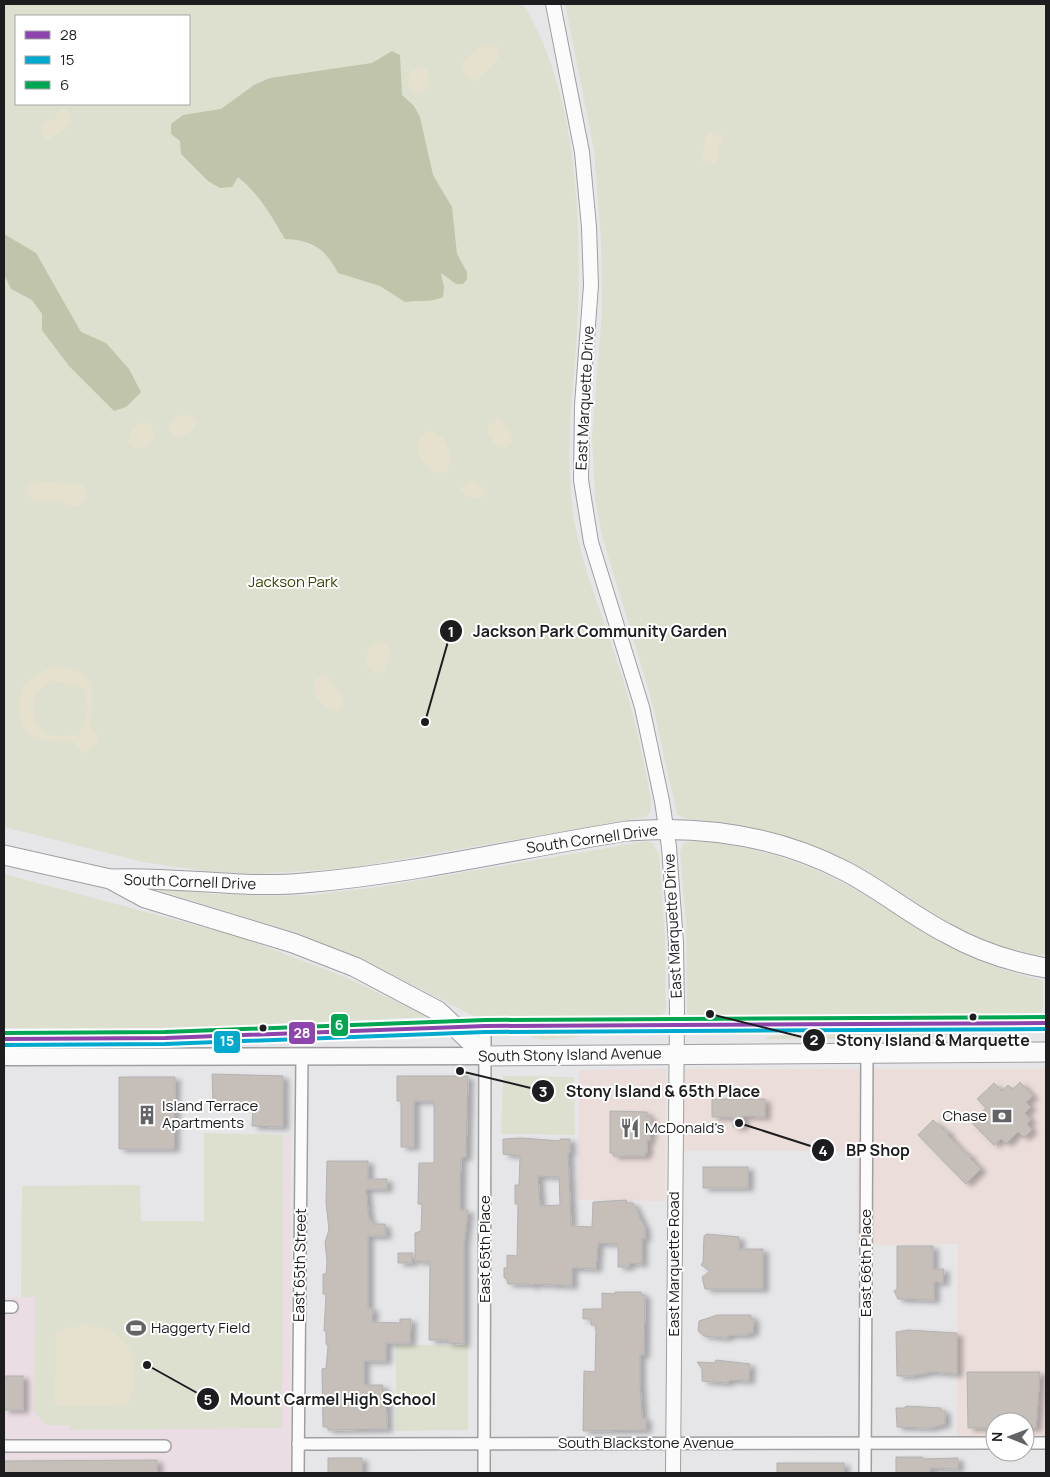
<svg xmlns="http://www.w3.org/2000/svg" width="1050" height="1477" viewBox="0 0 1050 1477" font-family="Manrope,sans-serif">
<defs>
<filter id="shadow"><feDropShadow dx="5.5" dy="3" stdDeviation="2.5" flood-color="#0004"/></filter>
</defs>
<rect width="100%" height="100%" fill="#e6e6e9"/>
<g fill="#ebddda">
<path d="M666,1069L665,1201L578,1200L579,1070Z"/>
<path d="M683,1069H1046V1439H1025V1422H995V1438H957L958,1244L857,1246V1151H684Z"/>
</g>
<path fill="#eadde3" d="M204,1133L291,1135L290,1473H4V1297H21L22,1186L140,1185L141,1221H204Z"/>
<g fill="#dde0cf" fill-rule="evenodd">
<path d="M4,4H523C581,97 583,241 576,348C572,400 566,452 572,504C578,558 600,607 616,658C632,705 643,753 651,801L650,812L646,817L350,868L257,874L205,871L143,862L4,827ZM16,16H189V104H16Z"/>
<path d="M565,4H1046V953C1029,961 994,944 978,937C938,920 904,893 867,871C810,838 748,825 683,818L677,814L651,698L602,536L595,499L592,436L602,312L601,242L594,150Z"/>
<path d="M648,841L653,844L659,854L665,938L666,1010L660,1018L479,1019L401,979L317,942L243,916L147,887L148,885L212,894L268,896L312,895L378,887Z"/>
<path d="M689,841C746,843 802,860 851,887C887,907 919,932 955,950C982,964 1011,972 1041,980L1043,981V1008L1040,1014L690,1018L687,1013L686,923L680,852L683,844Z"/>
<path d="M4,874L240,937L345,977L429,1017L73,1033L62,1028H4Z"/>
<path d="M969,1030V1033L915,1039H766V1037L815,1031Z"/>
<path d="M607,1032V1034L544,1040L519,1034Z"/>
<path d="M503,1076L574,1077L575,1135L501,1134Z"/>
<path d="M204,1133L283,1135L282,1428L70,1430L69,1425H46L34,1411L35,1297H21L22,1186L140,1185L141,1221H204Z"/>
<path d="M396,1345H468V1430L396,1431Z"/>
</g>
<g fill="#bfc4ab">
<path d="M392,51L400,55L402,95L414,106L420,117L433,175L452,207L457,254L467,272V279L463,284H456L441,273L444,287L443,297C430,303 419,300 405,302L380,286L338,273C326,249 312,240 285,239C271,215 259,194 238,177L232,187L220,188L208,181L181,154L180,141L171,134V124L183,115L221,109L254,85L270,78L372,63Z"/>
<path d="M4,234L36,253L81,332L106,343L129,369L141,392L126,407L114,411L69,366L42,330V314L32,300L11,289L4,274Z"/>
</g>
<g fill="#e6e1ce" fill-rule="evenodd">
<path d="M490,44L499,48L498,59L476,81L466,77L461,69C465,56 477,46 490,44Z"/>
<path d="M423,67L428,71V85L422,93L414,94C405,84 406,68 423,67Z"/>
<path d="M61,109H66C75,120 70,126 60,132C54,135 53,140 46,139L41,133L44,122L53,120Z"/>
<path d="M712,132L722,136L723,141L718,147L719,159C715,165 708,165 702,160C701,154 705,144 706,136Z"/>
<path d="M186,414L195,419C198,431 184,437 173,437C163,424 173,417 186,414Z"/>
<path d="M498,419C506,423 513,435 512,444L506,448L496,446L488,434L489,422Z"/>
<path d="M142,422H147L152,427L153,439L145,447L133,448L128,443C129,434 134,426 142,422Z"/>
<path d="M426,431C445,431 449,448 451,464L446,472C428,476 418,458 417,442Z"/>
<path d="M32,481L84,485C89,494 84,508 72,506C66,506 62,502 57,501C44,500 32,505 26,490L27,485Z"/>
<path d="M475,481L485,489L481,499L468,497L459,491L468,482Z"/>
<path d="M381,642L388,644L390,652L384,671L376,674L367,666V656L370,646Z"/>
<path d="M54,666L78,670L92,683L91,726L100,740L85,754L81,749H78L74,741C61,740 37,743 28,733C22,728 20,718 20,711C17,684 31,675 54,666ZM59,682L84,689C90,705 89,722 77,735C67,736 54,738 45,732C30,723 29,692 47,684C50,683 56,683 59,682Z"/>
<path d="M323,675C330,677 345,698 344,705C344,708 341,710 339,711H331L316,697L315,680Z"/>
<path d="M82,1324C132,1328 144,1362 128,1405L58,1406L55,1403L56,1332Z"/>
</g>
<g fill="#c5beb9" stroke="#b3b2b3" fill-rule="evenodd" filter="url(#shadow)">
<path d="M212,1074L283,1076V1127L252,1126L253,1105H227V1102L213,1101Z"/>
<path d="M397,1076H468L466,1157L461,1158L460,1190V1210H468L464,1245V1344L447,1343L448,1340H429L430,1262L415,1261V1233L421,1231L422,1204H418L419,1163H434V1101H414V1147H401V1101H397Z"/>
<path d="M119,1077H175L174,1149H119Z"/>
<path d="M1020,1082L1033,1096L1026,1102L1031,1107L1025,1113L1031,1120L1027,1124L1032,1130L1024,1138L1018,1132L1006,1144L1001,1139L994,1145L971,1122L986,1108L977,1099L994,1083L1002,1091L1008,1085L1013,1089Z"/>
<path d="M712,1099H765V1117L743,1116V1127H733V1117H712Z"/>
<path d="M610,1111L647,1112V1117H651L650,1140H647V1153H645V1156H613V1153H610Z"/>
<path d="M933,1120L944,1130L948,1131V1135L966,1154H970V1158L981,1169L966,1184L918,1135Z"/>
<path d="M522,1138L560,1141V1139H570V1153H568L571,1226L592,1227L593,1202L626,1200L627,1203H633L645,1228V1239L642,1238V1264L629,1263V1267H618V1244L598,1243L596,1269L572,1268V1286L535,1284L532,1287L529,1284H508L506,1278H504V1268H507V1255L517,1256L518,1204H515V1185H519L520,1156L503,1154V1139ZM538,1176L559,1177L560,1205L540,1206Z"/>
<path d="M327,1161H368V1179H387V1189H366L369,1220L373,1221V1224H385L386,1236H368V1308H373L372,1322L400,1323V1319H411L410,1343H386V1361H364V1385H383L382,1391H386L387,1429L328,1430V1427H323L322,1369L326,1368L328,1346L326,1344V1331H324L326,1294H323V1274H326L327,1261L325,1242L329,1230L326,1202Z"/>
<rect x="703" y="1167" width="45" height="21"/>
<path d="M707,1234L739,1237V1249H763V1289H705L702,1277L710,1271L701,1265L703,1262L704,1236Z"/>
<path d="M897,1246H933V1269H944L943,1283L934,1282V1300L898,1299L894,1291L897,1289Z"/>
<path d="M398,1253H413L412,1263H398Z"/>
<path d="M615,1292H641V1295H645L644,1355H640V1383L642,1418H646V1430L583,1431L584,1371L595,1372L596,1331L595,1325H591V1319H583V1309H602V1293L615,1294Z"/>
<path d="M717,1315H751V1319H754L753,1333H748V1335H731L726,1338L704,1336L698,1331L699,1321Z"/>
<path d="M908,1330L957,1333V1374L931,1372L912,1376H897L896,1332Z"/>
<path d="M716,1360L750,1364L749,1381L731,1380L727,1383L702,1381V1369L697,1362L714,1363Z"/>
<path d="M967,1372H1040L1036,1428H1025V1422H995V1428H968Z"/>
<rect x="4" y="1376" width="19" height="34"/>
<path d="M906,1406L941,1408V1411H945V1424L930,1428L897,1427L896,1408H904Z"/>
<path d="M896,1457H922L923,1459L958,1458V1469L930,1468V1473H896Z"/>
<rect x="328" y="1458" width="34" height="15"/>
<path d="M157,1460V1473H4V1461Z"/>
<rect x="777" y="1463" width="67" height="10"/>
</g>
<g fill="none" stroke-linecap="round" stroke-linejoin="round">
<defs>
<g id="minor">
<path d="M4,1307H12"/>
<path d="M1025,1443H1046"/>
<path d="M298,1444L995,1443"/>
<path d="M4,1446H165"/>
<path d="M298,1473L302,1056"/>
<path d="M484,1473L485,1026"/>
<path d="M865,1473L867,1052"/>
</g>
<path id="tertiary" d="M553,4L582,152L589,227L591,285L582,405L581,480L591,542L642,707L662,801L669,847L676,943L677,1010L673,1473"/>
<g id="secondary">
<path d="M4,1039L165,1038L485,1026L1046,1023"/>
<path d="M4,1057L486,1056"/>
</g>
<g id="trunk">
<path d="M4,855L110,879L145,898L293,943L355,967L438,1011L486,1056L1046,1052"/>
<path d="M111,879C175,876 240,889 304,883C413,874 520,848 627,831C702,825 777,836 845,871C880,889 911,915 946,933C976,950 1012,962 1046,968"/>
</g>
</defs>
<use href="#minor" stroke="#9f9fa2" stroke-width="14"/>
<use href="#tertiary" stroke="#9f9fa2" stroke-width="16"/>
<use href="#secondary" stroke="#9f9fa2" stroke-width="19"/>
<use href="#trunk" stroke="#9f9fa2" stroke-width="21"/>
<use href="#minor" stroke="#fbfbfc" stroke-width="11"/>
<use href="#tertiary" stroke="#fbfbfc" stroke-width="14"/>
<use href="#secondary" stroke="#fbfbfc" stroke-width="16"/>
<use href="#trunk" stroke="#fbfbfc" stroke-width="19"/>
<defs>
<path id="bus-1" d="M4,1039L165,1038L485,1026L1046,1023"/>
<path id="bus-2" d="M4,1045L165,1044L485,1032L1046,1029"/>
<path id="bus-3" d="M4,1033L165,1032L485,1020L1046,1017"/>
</defs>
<use href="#bus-1" stroke="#fff" stroke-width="8"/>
<use href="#bus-2" stroke="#fff" stroke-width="8"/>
<use href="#bus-3" stroke="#fff" stroke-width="8"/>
<use href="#bus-1" stroke="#8e44ad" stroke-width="4"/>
<use href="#bus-2" stroke="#00a9ce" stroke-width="4"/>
<use href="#bus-3" stroke="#00a651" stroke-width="4"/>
</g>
<defs>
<symbol id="building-bare" viewBox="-9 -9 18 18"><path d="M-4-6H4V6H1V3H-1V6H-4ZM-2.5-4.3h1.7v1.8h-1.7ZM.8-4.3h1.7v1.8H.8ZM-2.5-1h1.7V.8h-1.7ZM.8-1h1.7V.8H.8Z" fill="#636366" stroke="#fff" stroke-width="2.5" paint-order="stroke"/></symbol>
<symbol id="bank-bare" viewBox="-9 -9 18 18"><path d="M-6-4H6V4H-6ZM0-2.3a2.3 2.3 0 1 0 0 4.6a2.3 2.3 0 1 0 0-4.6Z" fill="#636366" stroke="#fff" stroke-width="2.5" paint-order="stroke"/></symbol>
<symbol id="restaurant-bare" viewBox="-9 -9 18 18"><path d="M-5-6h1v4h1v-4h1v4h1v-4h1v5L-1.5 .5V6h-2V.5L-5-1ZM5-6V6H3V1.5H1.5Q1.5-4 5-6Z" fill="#636366" stroke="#fff" stroke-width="2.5" paint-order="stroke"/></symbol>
<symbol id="stadium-bare" viewBox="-9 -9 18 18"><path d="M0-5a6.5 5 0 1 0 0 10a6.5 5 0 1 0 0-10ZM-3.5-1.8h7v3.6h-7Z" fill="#636366" stroke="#fff" stroke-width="2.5" paint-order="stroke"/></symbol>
</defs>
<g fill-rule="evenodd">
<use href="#building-bare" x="133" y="1101" width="28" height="28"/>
<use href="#bank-bare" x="988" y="1102" width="28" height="28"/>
<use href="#restaurant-bare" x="616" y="1114" width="28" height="28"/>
<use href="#stadium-bare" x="122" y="1314" width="28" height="28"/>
</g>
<g fill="#1d1d1f" stroke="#fff" stroke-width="2">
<circle cx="973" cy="1017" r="4.5"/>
<circle cx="263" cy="1028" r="4.5"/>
</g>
<g text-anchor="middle" stroke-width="4" stroke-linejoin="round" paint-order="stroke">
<g font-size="15" fill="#1d1d1f" stroke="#fff">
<text transform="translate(585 398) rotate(-87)" y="5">East Marquette Drive</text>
<text transform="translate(592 839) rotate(-8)" y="5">South Cornell Drive</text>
<text transform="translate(190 882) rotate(2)" y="5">South Cornell Drive</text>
<text transform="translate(673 926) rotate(-93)" y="5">East Marquette Drive</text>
<text transform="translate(570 1055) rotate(-1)" y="5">South Stony Island Avenue</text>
<text transform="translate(485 1249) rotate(-90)" y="5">East 65th Place</text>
<text transform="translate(866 1263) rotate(-90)" y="5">East 66th Place</text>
<text transform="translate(674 1264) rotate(-90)" y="5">East Marquette Road</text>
<text transform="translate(300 1265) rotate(-89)" y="5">East 65th Street</text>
<text x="646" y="1448">South Blackstone Avenue</text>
</g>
<g font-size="15" fill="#3a4106" stroke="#fff">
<text x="293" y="587">Jackson Park</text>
</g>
<g font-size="15" fill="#1d1d1f" stroke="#fff" text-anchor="start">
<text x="162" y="1111">Island Terrace<tspan x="162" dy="17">Apartments</tspan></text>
<text x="987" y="1121" text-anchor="end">Chase</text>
<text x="645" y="1133">McDonald's</text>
<text x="151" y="1333">Haggerty Field</text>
</g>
</g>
<path fill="none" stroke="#1d1d1f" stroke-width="2" d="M425 722L451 631M710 1014L814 1040M460 1071L543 1091M739 1123L823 1150M147 1365L208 1399"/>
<g fill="#1d1d1f" stroke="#fff" stroke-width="2">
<circle cx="425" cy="722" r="5"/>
<circle cx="710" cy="1014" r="5"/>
<circle cx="460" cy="1071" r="5"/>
<circle cx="739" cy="1123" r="5"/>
<circle cx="147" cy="1365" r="5"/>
<circle cx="451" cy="631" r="12"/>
<circle cx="814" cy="1040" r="12"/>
<circle cx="543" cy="1091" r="12"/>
<circle cx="823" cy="1150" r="12"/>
<circle cx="208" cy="1399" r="12"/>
</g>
<g font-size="15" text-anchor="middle" font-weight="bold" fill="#fff">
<text x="451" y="637">1</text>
<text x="814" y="1045">2</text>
<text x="543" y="1097">3</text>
<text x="823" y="1156">4</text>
<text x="208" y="1405">5</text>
</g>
<g font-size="16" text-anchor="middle" font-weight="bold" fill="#1d1d1f" stroke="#fff" stroke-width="4" stroke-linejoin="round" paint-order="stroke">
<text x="600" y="637">Jackson Park Community Garden</text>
<text x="933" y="1046">Stony Island &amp; Marquette</text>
<text x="663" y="1097">Stony Island &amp; 65th Place</text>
<text x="878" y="1156">BP Shop</text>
<text x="333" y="1405">Mount Carmel High School</text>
</g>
<g stroke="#fff" stroke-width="2">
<rect x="330" y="1013" width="19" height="24" rx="5" fill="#00a651"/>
<rect x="288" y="1021" width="28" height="24" rx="5" fill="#8e44ad"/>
<rect x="213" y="1030" width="28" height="24" rx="5" fill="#00a9ce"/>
</g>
<g font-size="14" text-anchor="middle" font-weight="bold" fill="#fff">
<text x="339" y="1030">6</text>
<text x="302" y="1038">28</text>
<text x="227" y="1046">15</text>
</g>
<rect width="1050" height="1477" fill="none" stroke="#1d1d1f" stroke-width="10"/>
<rect x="15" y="15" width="175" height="90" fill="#ffffff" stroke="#a5a5a5"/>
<rect x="25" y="31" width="25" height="8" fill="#8e44ad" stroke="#a5a5a5"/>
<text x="60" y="40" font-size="15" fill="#1d1d1f">28</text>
<rect x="25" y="56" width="25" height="8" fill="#00a9ce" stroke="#a5a5a5"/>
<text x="60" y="65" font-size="15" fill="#1d1d1f">15</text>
<rect x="25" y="81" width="25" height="8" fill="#00a651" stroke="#a5a5a5"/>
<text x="60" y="90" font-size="15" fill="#1d1d1f">6</text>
<g transform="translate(1010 1437) rotate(271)"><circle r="24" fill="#ffffff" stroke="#a5a5a5"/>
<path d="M0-4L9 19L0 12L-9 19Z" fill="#636366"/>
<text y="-8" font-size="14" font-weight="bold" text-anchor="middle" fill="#1d1d1f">N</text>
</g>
</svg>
